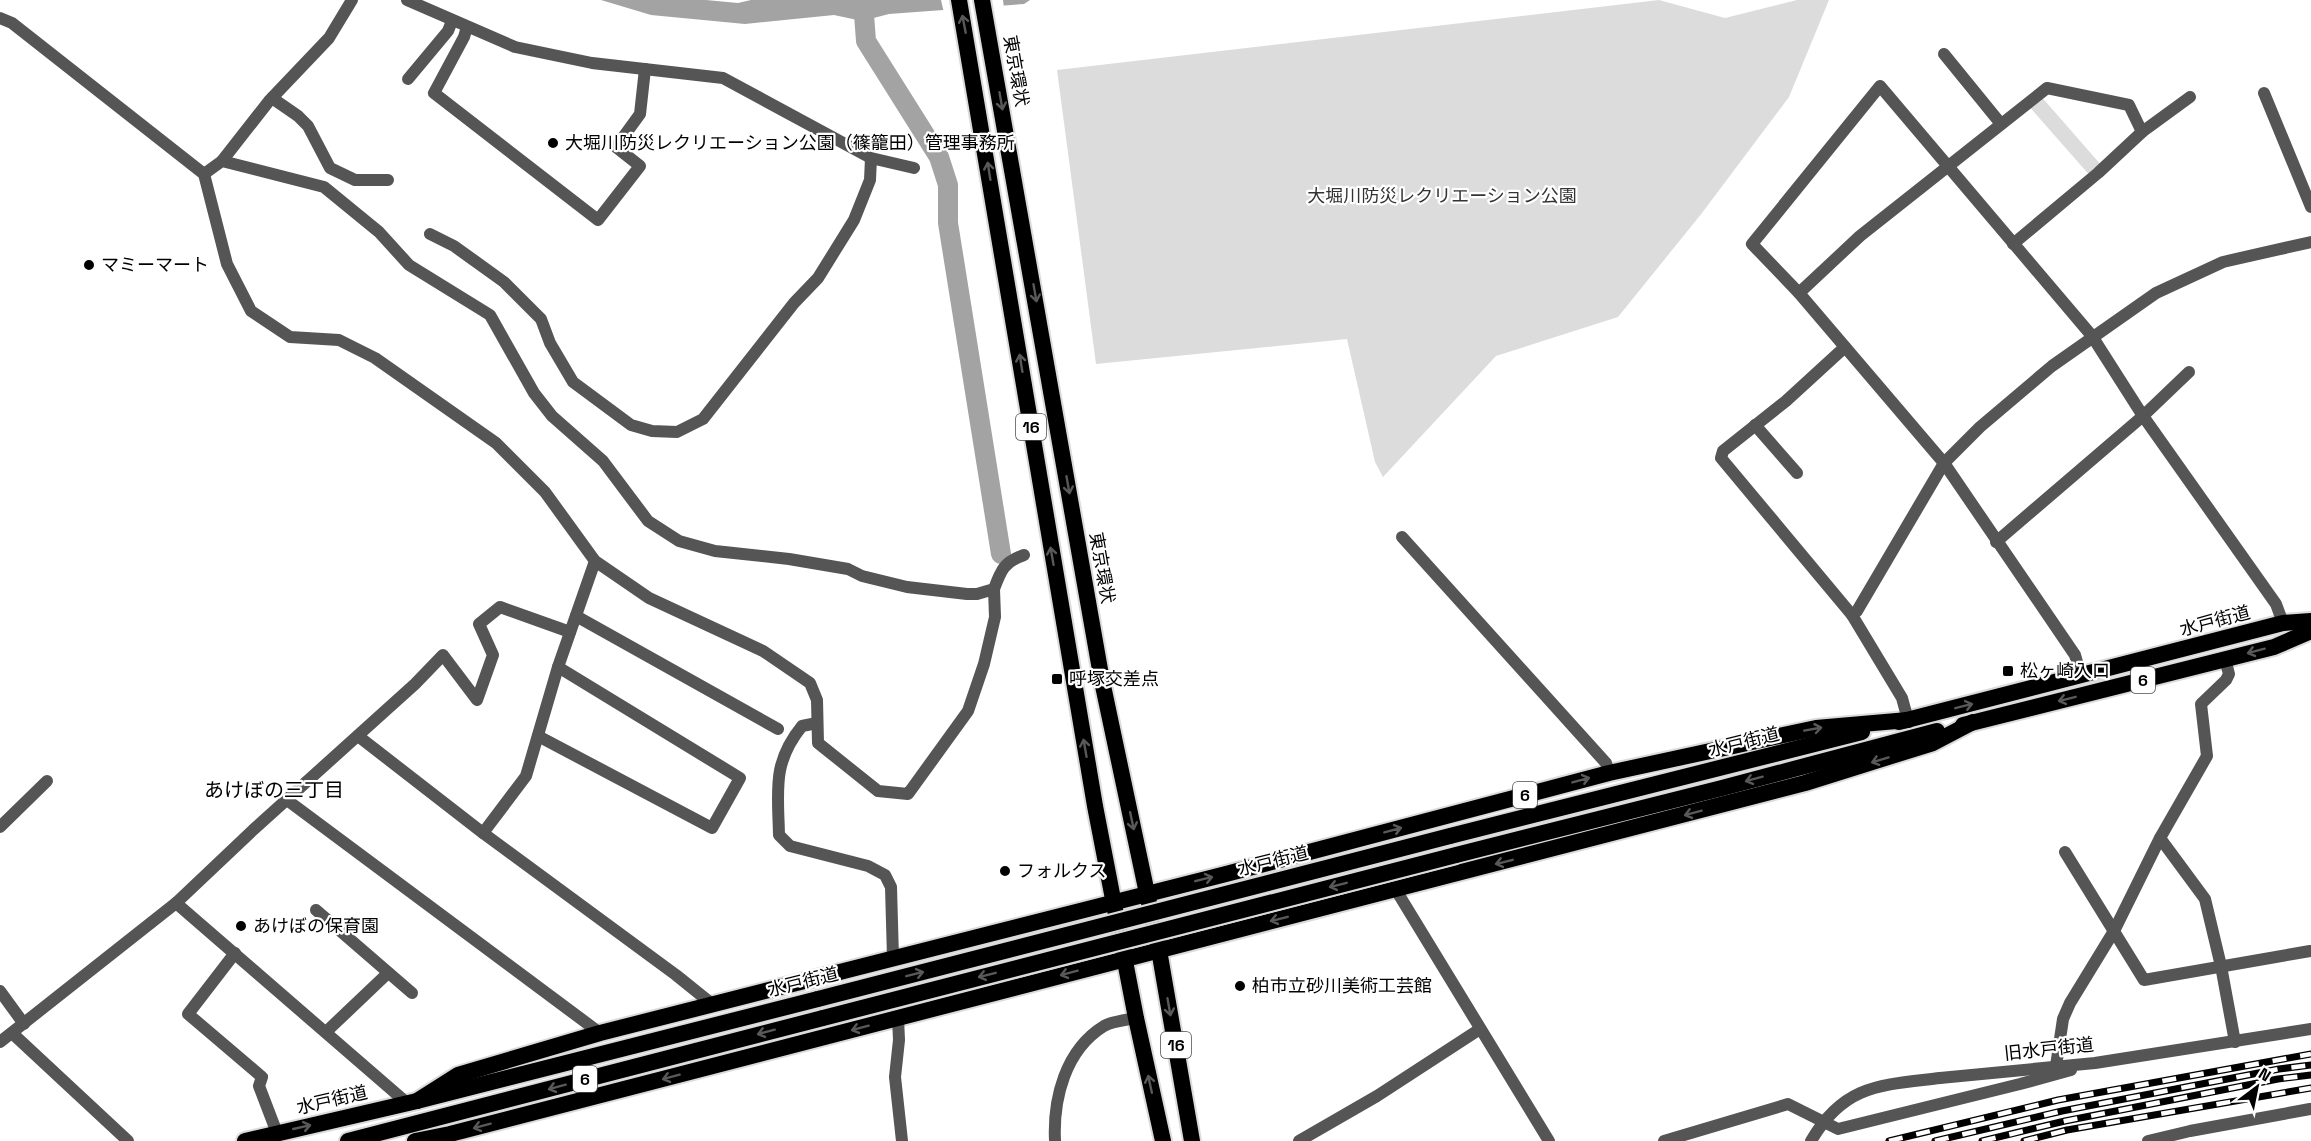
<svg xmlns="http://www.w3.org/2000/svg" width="2311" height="1141" viewBox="0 0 2311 1141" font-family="'Space Grotesk','Noto Sans JP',sans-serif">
<rect width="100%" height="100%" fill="#fff"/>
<g fill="#dcdcdc">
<path d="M1659,0L1725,18L1797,0H1829L1789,97L1702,213L1618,317L1496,356L1383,477L1375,462L1347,339L1096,364L1057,70Z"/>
<path d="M2039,94L2102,166L2092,178L2027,104Z"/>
</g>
<path fill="#a3a3a3" d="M601,0H706L738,3L751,0H1030L1024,4L889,14L862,21L834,15L745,24L651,15Z"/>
<path fill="#fff" d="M941,0H1003L1004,8L944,13Z"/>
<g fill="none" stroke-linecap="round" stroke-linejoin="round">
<path stroke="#a3a3a3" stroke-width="20" d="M863,1L866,41L939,157L948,185V223L1001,554"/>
<defs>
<g id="trunk">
<path d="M959,0L1095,806L1136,1018L1163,1141"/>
<path d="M982,0L1102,681L1159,950L1192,1141"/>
<path d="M1899,722L2283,623L2311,621"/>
<path d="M1963,725L2274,647L2311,631"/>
<path d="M1450,836L1862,732"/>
<path d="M1456,855L1722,788L1937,731"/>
<path d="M417,1101L458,1075L600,1033L1226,874L1609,773L1816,728L1908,720"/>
<path d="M245,1141L417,1101L818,999"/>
<path d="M348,1141L823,1018"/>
<path d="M415,1141L450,1134L1805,783L1933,743L1973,722"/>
</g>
</defs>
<use href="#trunk" stroke="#dbdbdb" stroke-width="20"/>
<g stroke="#555" stroke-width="12">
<path d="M407,0L515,47L592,63L723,78L871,158"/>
<path d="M0,18L12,23L204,174L227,264L251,311L290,337L339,340L375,358L496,443L545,492L595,561L649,598L763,651L810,683L817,700L818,743L878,791L908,794L968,711L984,664L995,617L994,589"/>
<path d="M467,27L464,37L434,93L598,220L640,166L616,147L640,114L645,69"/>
<path d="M1944,54L2001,124"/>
<path d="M408,79L448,31L452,21"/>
<path d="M2264,93L2311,207"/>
<path d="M272,98L298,116L308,126L330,168L355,180H388"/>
<path d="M222,161L269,101L329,38L352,0"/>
<path d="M204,174L222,161L324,187L379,232L409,265L490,315L534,393L552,416L603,461L648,521L679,541L715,551L789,559L848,569L862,576L907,587L967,594H977L994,589C1001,570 1004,562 1024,555"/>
<path d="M430,234L454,246L504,282L541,319L550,343L573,382L631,425L652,431L677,432L703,419L794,303L818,278L854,220L870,180L871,158L914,168"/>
<path d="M2013,244L2098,173L2142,132"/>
<path d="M1799,293L1860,236L2047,88L2129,105L2142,132L2190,97"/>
<path d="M1845,347L1786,401L1723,451L1721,458L1852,615L1902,698L1908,720"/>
<path d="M1755,425L1797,473"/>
<path d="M1402,537L1606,763L1609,773"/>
<path d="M1996,542L2143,416L2189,372"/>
<path d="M1852,615L1857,611L1944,463L1980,427L2052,366L2156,293L2223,262L2311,242"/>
<path d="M576,616L778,729"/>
<path d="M2081,676L2075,655L1944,463L1799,293L1752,244L1880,86L2092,336L2143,416L2276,604L2283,623"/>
<path d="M817,723L802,726C772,763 778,790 779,835L790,846L868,866L885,875L891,887L893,958"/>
<path d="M358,736L483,833L676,975L712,1004"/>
<path d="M538,736L712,828L740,778L558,667"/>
<path d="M287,800L600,1033"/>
<path d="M0,827L47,781"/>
<path d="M483,833L526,776L558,667L595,561"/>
<path d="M2160,838L2205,899L2221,966L2235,1042"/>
<path d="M2065,852L2144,980L2310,951"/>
<path d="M1396,890L1549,1141"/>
<path d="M176,903L407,1103"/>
<path d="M316,910L412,993"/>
<path d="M235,953L188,1014L262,1077L259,1086L277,1133"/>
<path d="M0,991L24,1024"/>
<path d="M898,1018L899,1040L895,1077L902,1141"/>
<path d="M327,1031L388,973"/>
<path d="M12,1033L128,1141"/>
<path d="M0,1042L176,903L253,830L415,684L443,655L477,700L493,655L479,624L500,607L570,632"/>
<path d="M2056,1066L2063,1019L2070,1003L2114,931L2160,838L2207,756L2201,704L2226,680L2229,674L2225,659"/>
<path d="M1055,1141C1053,1099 1065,1050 1104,1026C1113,1021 1126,1020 1136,1018"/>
<path d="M1664,1141L1788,1104L1838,1129L2020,1084L2071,1070"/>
<path d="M2148,1141L2190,1131L2310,1109"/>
</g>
<g stroke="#555" stroke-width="12">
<path d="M1940,1078L2095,1063L2311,1029"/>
<path d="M1299,1141L1377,1096L1480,1029"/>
</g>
<use href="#trunk" stroke="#000" stroke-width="16"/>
<defs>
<g id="rail">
<path d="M1889,1141L2058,1100L2311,1054"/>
<path d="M1935,1141L2062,1111L2279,1069L2311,1065"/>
<path d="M1982,1141L2065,1121L2278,1079L2311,1075"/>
<path d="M2024,1141L2067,1130L2311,1088"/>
</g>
</defs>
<use href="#rail" stroke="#000" stroke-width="7"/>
<use href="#rail" stroke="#fff" stroke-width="4.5" stroke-dasharray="14" stroke-linecap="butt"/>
<defs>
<g id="trunk-bridge">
<path d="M818,999L1450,836"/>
<path d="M823,1018L1456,855"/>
</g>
</defs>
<use href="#trunk-bridge" stroke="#dbdbdb" stroke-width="20" stroke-linecap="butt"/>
<path stroke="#555" stroke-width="12" d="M1811,1141C1844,1084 1881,1085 1940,1078"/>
<use href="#trunk-bridge" stroke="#000" stroke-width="16"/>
</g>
<defs><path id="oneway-shaft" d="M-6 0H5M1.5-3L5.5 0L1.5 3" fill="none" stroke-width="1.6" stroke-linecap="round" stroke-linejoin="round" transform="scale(1.5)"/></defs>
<g stroke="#595959">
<use href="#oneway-shaft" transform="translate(964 24) rotate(-101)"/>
<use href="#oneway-shaft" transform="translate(1001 101) rotate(80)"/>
<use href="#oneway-shaft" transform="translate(989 171) rotate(-99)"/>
<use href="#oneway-shaft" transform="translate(1035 293) rotate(80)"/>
<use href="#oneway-shaft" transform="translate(1021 363) rotate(-99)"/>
<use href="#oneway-shaft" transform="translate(1068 485) rotate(80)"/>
<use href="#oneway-shaft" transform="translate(1052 556) rotate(-100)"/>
<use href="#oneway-shaft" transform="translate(2256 651) rotate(165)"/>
<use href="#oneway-shaft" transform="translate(2067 699) rotate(166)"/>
<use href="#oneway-shaft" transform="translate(1964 706) rotate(-14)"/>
<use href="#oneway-shaft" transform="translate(1813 729) rotate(-10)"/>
<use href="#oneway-shaft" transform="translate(1085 748) rotate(-100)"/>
<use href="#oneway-shaft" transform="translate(1880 760) rotate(163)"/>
<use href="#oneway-shaft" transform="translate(1754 779) rotate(165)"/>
<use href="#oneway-shaft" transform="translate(1581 780) rotate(-15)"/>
<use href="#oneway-shaft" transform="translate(1693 813) rotate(165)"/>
<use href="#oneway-shaft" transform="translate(1132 821) rotate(78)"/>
<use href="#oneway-shaft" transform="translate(1393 830) rotate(-15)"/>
<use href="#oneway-shaft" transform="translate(1504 862) rotate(166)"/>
<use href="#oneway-shaft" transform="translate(1204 879) rotate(-14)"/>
<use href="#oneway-shaft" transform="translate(1338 885) rotate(166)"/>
<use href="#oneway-shaft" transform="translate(1279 919) rotate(166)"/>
<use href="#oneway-shaft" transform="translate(1069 973) rotate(165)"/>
<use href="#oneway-shaft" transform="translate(915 974) rotate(-14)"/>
<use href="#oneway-shaft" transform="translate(987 975) rotate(166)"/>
<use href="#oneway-shaft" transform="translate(1169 1007) rotate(80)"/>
<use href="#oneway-shaft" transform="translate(860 1028) rotate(165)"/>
<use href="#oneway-shaft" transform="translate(766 1032) rotate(165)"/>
<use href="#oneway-shaft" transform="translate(671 1077) rotate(165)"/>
<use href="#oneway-shaft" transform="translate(1150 1084) rotate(-102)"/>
<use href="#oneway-shaft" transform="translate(557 1087) rotate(165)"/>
<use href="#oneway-shaft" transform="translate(482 1126) rotate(165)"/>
<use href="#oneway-shaft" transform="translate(302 1127) rotate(-13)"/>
</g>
<g fill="#000" stroke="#fff" stroke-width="2">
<circle cx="553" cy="143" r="6"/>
<circle cx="89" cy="265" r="6"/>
<rect x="2002" y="665" width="12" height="12" rx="3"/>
<rect x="1051" y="673" width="12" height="12" rx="3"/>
<circle cx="1005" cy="871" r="6"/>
<circle cx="241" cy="926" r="6"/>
<circle cx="1240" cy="986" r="6"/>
</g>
<g text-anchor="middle" stroke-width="4.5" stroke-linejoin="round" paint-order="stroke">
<g fill="#fff" stroke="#4c4c4c" stroke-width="1.5">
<rect x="1016" y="414" width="30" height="26" rx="4.5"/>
<rect x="2131" y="667" width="24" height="26" rx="4.5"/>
<rect x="1513" y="782" width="24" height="26" rx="4.5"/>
<rect x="1161" y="1032" width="30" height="26" rx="4.5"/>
<rect x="573" y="1066" width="24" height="26" rx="4.5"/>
</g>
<g font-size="16" font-weight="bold" fill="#000">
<text x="1031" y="433">16</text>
<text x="2143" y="686">6</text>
<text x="1525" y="801">6</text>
<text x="1176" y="1051">16</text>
<text x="585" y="1085">6</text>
</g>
<g font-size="18" fill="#000" stroke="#fff">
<text transform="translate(1016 71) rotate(80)" y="6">東京環状</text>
<text transform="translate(1102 568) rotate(80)" y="6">東京環状</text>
<text transform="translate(2215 621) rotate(-15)" y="6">水戸街道</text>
<text transform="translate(1744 742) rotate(-14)" y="6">水戸街道</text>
<text transform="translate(1273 861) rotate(-14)" y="6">水戸街道</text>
<text transform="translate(803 982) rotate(-14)" y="6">水戸街道</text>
<text transform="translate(2049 1049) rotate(-6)" y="6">旧水戸街道</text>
<text transform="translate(332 1100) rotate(-13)" y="6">水戸街道</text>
</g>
<g font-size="18" fill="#000" stroke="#fff" text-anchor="start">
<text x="565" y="149">大堀川防災レクリエーション公園（篠籠田）管理事務所</text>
<text x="101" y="271">マミーマート</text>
<text x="2020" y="677">松ヶ崎入口</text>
<text x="1069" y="685">呼塚交差点</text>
<text x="1017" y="877">フォルクス</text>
<text x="253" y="932">あけぼの保育園</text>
<text x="1252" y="992">柏市立砂川美術工芸館</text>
</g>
<g font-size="18" fill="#333" stroke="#fff">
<text x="1442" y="202">大堀川防災レクリエーション公園</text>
</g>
<g font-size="20" fill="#000" stroke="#fff">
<text x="274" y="797">あけぼの三丁目</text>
</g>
</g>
<g transform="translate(2257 1087) rotate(32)" stroke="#ffffff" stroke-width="4.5" paint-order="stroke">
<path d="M0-4.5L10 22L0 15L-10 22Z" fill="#000000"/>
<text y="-9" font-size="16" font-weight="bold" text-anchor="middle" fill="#000000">N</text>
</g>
</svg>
